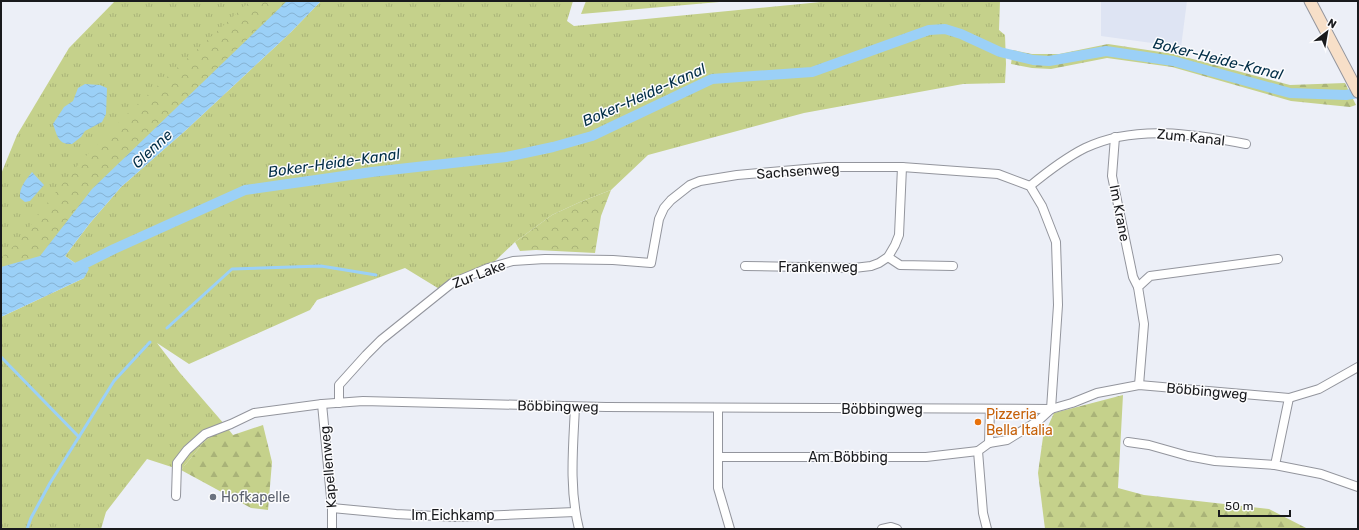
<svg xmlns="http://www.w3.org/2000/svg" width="1359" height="530" viewBox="0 0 1359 530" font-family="Rubik,sans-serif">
<defs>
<pattern id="grass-tufts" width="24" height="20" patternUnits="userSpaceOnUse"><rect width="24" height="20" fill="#c5d18b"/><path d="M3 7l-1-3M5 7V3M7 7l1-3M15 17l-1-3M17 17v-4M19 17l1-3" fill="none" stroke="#a9b378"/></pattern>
<pattern id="forest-firs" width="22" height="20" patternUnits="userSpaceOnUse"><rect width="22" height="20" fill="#c5d18b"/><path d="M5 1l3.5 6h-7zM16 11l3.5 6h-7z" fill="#a9b378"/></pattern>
<pattern id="park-crowns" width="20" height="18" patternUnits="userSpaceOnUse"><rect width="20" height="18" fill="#c5d18b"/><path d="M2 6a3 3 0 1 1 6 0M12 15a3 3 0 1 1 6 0" fill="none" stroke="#a9b378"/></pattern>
<pattern id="water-waves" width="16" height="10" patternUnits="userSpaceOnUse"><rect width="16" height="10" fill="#9bd0f7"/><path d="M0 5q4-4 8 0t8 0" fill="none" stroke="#85b2d3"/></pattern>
</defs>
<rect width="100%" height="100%" fill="#eceff7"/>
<path fill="#dee4f3" d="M1101,1L1130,2V1H1187L1181,47L1101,36Z"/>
<g fill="url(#grass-tufts)">
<path d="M115,1H287L1,267V174L17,135L69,48Z"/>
<path d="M321,1H573L567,21L574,26L831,1H1000L999,30L1005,35L1006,64L1005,83L963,84L804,113L648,155L611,190L580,202L552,215L515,242L495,261L441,290L405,268L317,300L310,310L189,364L157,343L180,373L225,425L204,442L181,470L147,459L106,512L101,529H1V317L84,278L75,263L65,256L90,223L121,187L186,130L289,34Z"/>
<path d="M586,1H731L581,14Z"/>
</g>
<g fill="url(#forest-firs)">
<path d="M1108,44L1174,54L1290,85L1345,83L1356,105L1350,107L1291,101L1172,67L1107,58L1051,69L1032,68L1011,64L1013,50L1032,54H1059Z"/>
<path d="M1123,395L1118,488L1144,495L1269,509L1308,529H1045L1038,473L1043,437L1054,413Z"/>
<path d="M225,425L233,435L263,425L272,462L268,510L251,508L181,470L204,442Z"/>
</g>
<g fill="url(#park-crowns)">
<path d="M250,1H300L1,295V258L19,241L51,198L82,160L129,112Z"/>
<path d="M611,190L601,216L595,253L536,250L520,251L515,242L552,215L580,202Z"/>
</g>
<g fill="url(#water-waves)">
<path d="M287,1H321L289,34L186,130L121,187L90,223L65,256L75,263L84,261L89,269L84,278L1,317V267L40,256L92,189Z"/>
<path d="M85,84L100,85L107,88L106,114L102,122L85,131L81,137L72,144C58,145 57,135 53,124L64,107L73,101L78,88Z"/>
<path d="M32,172L44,185L30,201L25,202L20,198C19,187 26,180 32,172Z"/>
</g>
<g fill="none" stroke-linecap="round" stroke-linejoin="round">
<g stroke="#9bd0f7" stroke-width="3">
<path d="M167,328L232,269L321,266L376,275"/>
<path d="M1,357L79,437"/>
<path d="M27,529L31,518L50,483L114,381L150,342"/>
</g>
<path stroke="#9bd0f7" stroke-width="10" d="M74,269L114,249L245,190L372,172L506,157L553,147L592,136L712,79L812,72L929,30L945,29L961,34L1000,52L1033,60L1049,61L1106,51L1173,61L1290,93L1346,95L1358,93"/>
<defs>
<g id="minor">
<path d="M1115,137L1112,176L1133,277L1138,287"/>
<path d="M1030,186C1047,172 1065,158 1085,148C1135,124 1194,134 1246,144"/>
<path d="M888,257L900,265L953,266"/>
<path d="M745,266L854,268L871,266L879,263L888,257L895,245L899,235L902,167"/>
<path d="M1139,385L1144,324L1138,287L1150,276L1278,259"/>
<path d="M1289,398L1275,465L1321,474L1358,487"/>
<path d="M339,403V385L366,355L381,340L452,283L488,268L513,261L545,259L613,260L651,263L659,219L664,208L671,200L690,185L700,181L737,175L828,167H902L998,174L1030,186L1042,206L1056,242L1058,305L1051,409"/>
<path d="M322,404L332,508V529"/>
<path d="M575,407C573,448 569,489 579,529"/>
<path d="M718,408V488L730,529"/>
<path d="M1128,442L1149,445L1188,456L1215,461L1275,465"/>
<path d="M989,443L990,409"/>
<path d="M718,457H926L978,451"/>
<path d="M176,496L177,463L187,450L205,434L231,424L254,413L322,404L363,401L606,407L1051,409L1072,403L1097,393L1139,385L1289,398L1319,389L1358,367"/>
<path d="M332,508L396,514L456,517L575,512"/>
<path d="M882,529L891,527L897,529"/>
<path d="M987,529L983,513L978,451L989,443L1007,440L1038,421L1051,409"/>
</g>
<path id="secondary" d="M1310,1L1358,92"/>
</defs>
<use href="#minor" stroke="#93959d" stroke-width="10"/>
<use href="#secondary" stroke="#93959d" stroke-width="13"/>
<use href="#minor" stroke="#fff" stroke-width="8"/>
<use href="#secondary" stroke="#f7dfc8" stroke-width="11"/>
</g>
<circle fill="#e8710a" stroke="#fcfcfe" stroke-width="1.5" cx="978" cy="422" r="4"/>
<circle fill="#6b7280" stroke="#fcfcfe" stroke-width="1.5" cx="213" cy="497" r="4"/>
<g text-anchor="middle" stroke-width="3" stroke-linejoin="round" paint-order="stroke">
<g font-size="14" fill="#191a1d" stroke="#fcfcfe">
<text transform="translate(1191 137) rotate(6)" y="5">Zum Kanal</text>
<text transform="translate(798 171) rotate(-4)" y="5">Sachsenweg</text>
<text transform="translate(1120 213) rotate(79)" y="5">Im Krane</text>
<text x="818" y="272">Frankenweg</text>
<text transform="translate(479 274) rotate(-21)" y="5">Zur Lake</text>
<text transform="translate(1207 391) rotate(5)" y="5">Böbbingweg</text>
<text transform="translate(558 406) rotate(1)" y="5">Böbbingweg</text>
<text x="882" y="414">Böbbingweg</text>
<text x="848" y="462">Am Böbbing</text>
<text transform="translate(328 467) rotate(-95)" y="5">Kapellenweg</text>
<text x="453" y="520">Im Eichkamp</text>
</g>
<g font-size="14" fill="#c56008" stroke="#fcfcfe" text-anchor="start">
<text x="986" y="419">Pizzeria<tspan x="986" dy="16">Bella Italia</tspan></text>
</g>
<g font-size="14" fill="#5b616d" stroke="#fcfcfe" text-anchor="start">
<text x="221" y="502">Hofkapelle</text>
</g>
<g font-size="15" font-style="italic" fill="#022e47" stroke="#fcfcfe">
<text transform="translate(1218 59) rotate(14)" y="5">Boker-Heide-Kanal</text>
<text transform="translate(644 95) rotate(-24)" y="5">Boker-Heide-Kanal</text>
<text transform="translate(152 149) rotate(-43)" y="5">Glenne</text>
<text transform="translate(334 163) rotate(-8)" y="5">Boker-Heide-Kanal</text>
</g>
</g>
<rect width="1359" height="530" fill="none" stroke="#191a1d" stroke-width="4"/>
<g transform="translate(1327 32) rotate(31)" stroke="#fcfcfe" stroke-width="3" paint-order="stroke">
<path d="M0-3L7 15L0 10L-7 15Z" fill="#191a1d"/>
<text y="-6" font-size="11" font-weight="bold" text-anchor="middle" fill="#191a1d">N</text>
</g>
<path d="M1219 510v6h71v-6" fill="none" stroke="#191a1d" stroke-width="2"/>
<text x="1225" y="510" font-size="12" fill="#191a1d" stroke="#fcfcfe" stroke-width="3" paint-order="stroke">50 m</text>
</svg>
